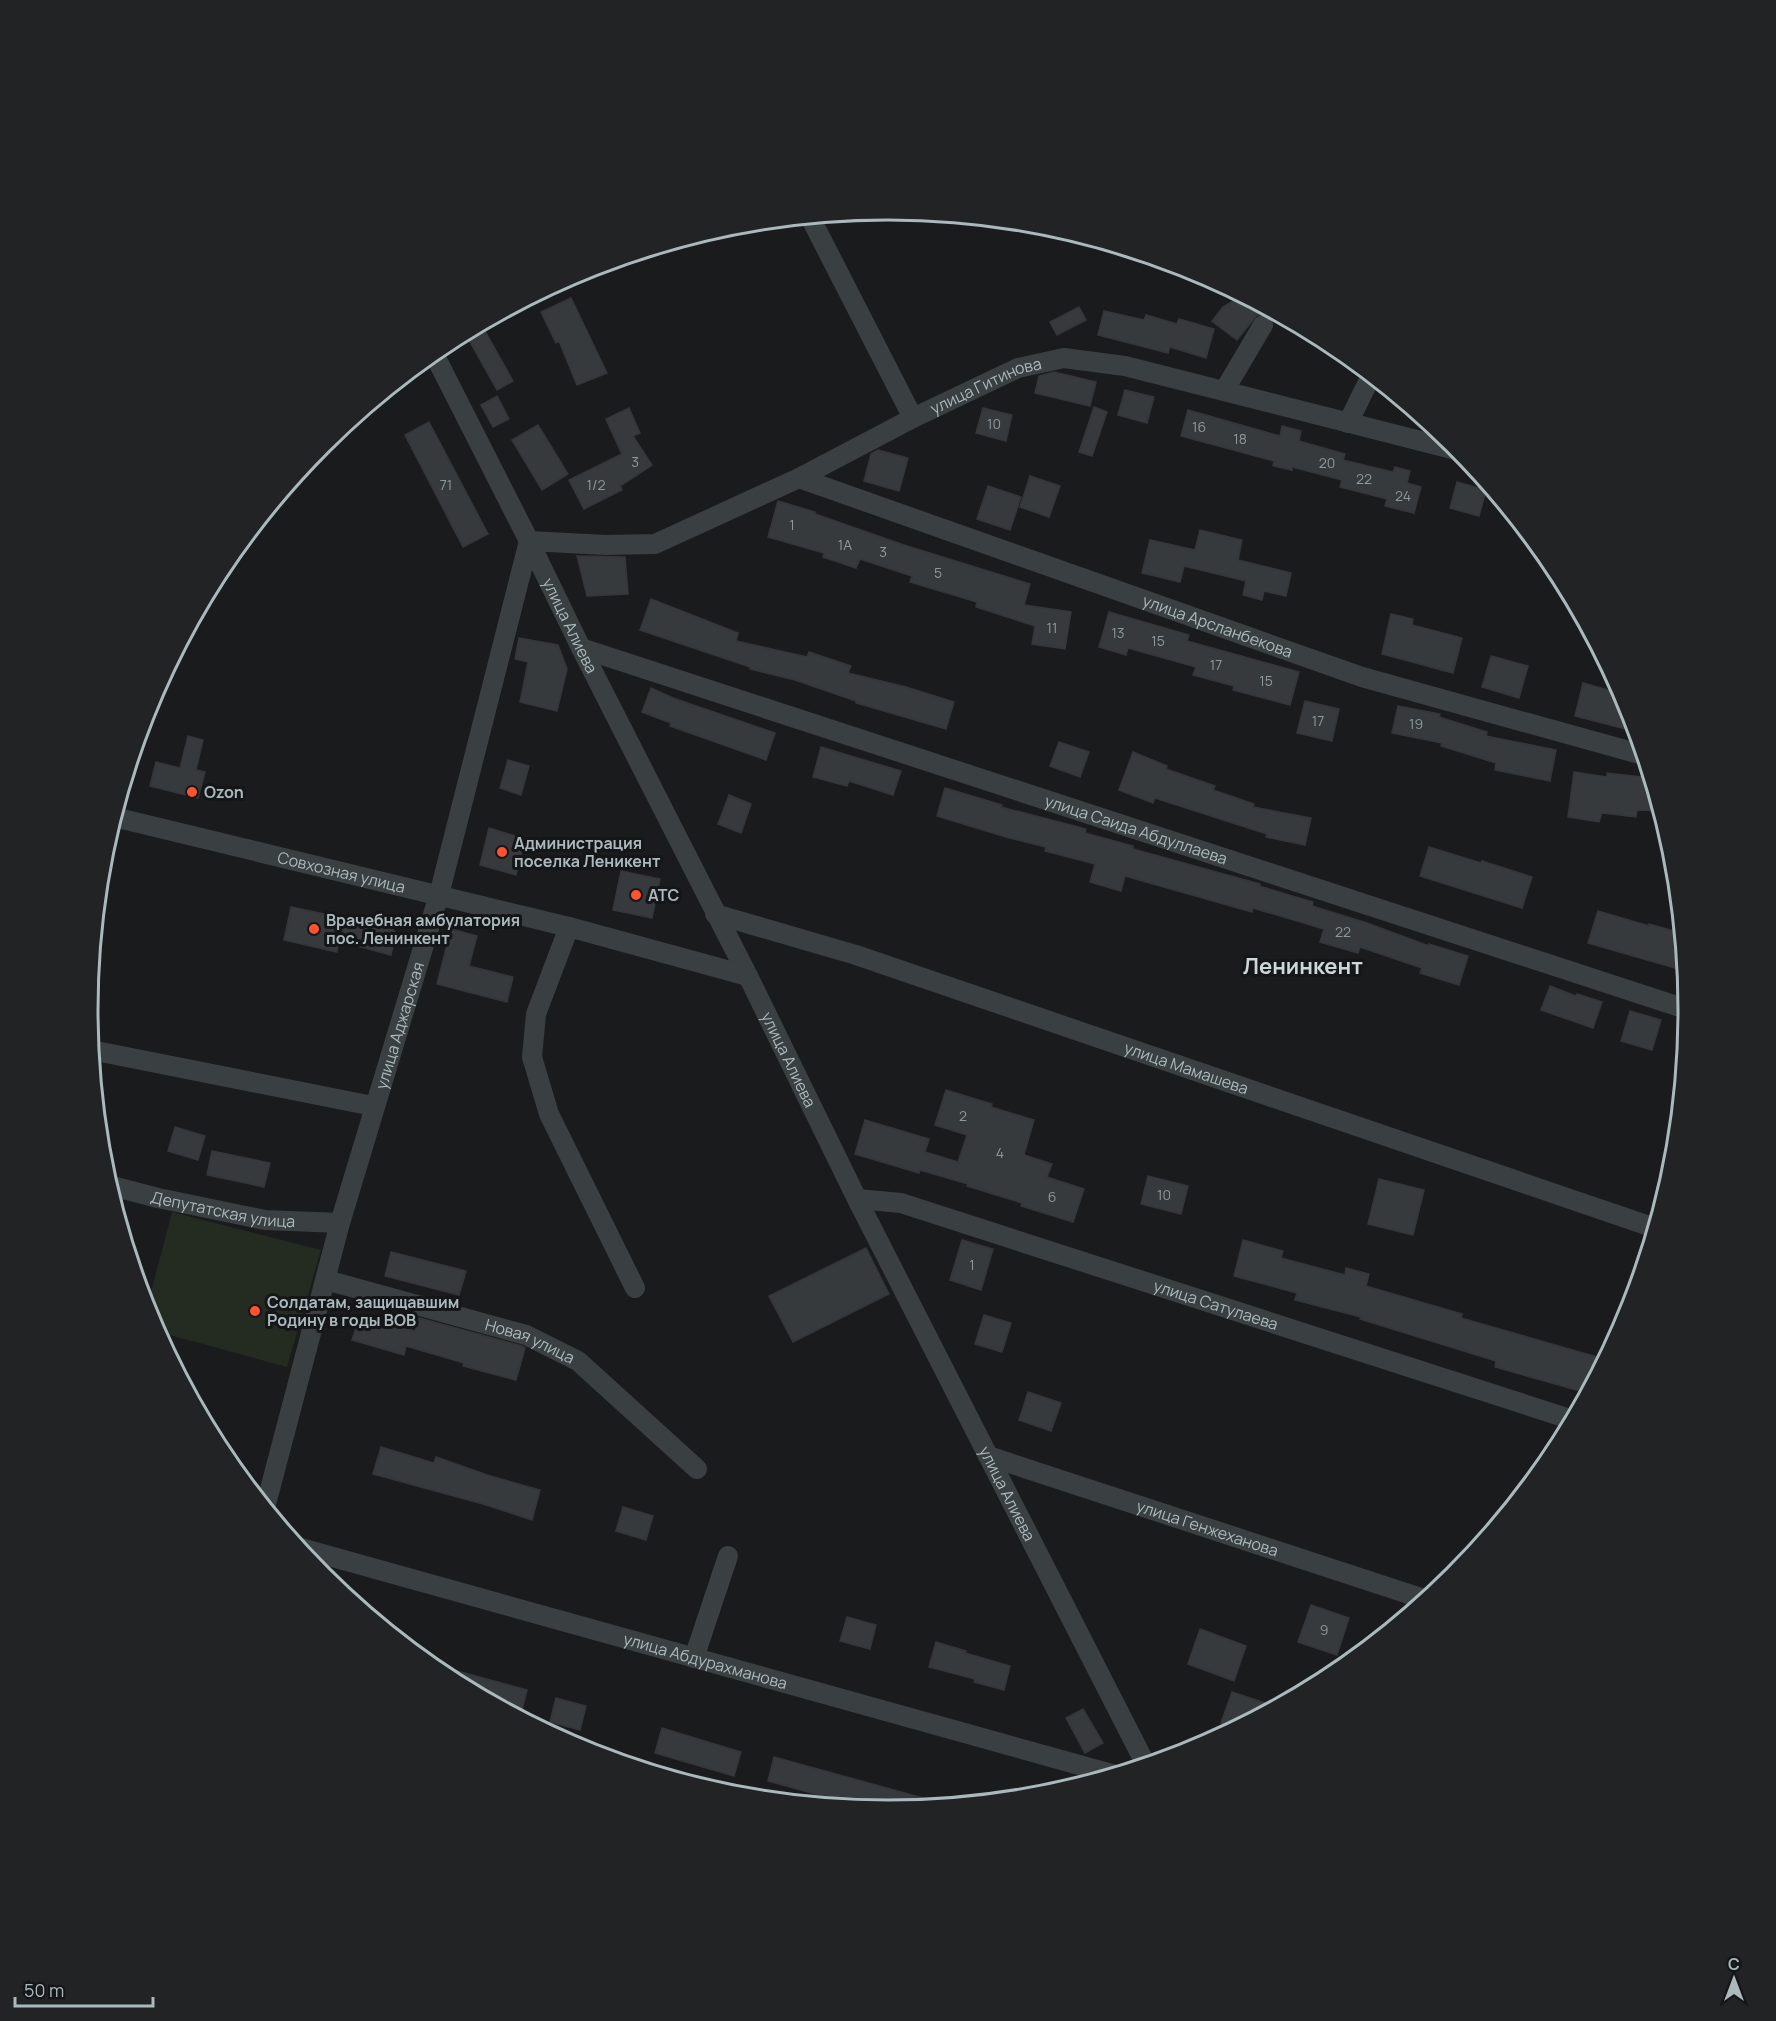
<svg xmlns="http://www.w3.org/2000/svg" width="1776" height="2021" viewBox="0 0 1776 2021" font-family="Manrope,sans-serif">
<rect width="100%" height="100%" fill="#1a1b1d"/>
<path fill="#242b21" d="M172,1212L321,1250L287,1367L155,1331L146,1311Z"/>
<g fill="#373a3c" stroke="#343639" stroke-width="1.5">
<path d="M1241,296L1270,311L1257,315L1237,340L1212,321L1223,307Z"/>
<path d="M571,298L607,373L577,385L559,341L556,343L541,312Z"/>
<path d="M1079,307L1086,320L1057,335L1050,322Z"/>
<path d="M1104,311L1144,320L1146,315L1177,324L1179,319L1214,329L1206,358L1170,347L1168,353L1098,335Z"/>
<path d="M485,331L513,381L497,390L469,340Z"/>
<path d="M1054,372L1096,382L1090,406L1035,393L1039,376Z"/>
<path d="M1125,390L1154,397L1147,423L1118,415Z"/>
<path d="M497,396L509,419L493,427L481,405Z"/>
<path d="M1094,407L1107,412L1092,456L1079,452Z"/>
<path d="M629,408L640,433L633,436L652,465L620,486L622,490L584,509L569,480L622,454L606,419Z"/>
<path d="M983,408L1012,415L1006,441L976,433Z"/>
<path d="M1188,410L1280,436L1282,426L1301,431L1299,441L1345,454L1343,460L1393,472L1395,467L1410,471L1407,483L1421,487L1414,513L1385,506L1387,499L1340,487L1342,480L1292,467V470L1273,466L1274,461L1181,436Z"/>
<path d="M429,422L488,534L463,547L405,435Z"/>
<path d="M538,425L568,474L542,490L512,440Z"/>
<path d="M878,450L908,458L899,491L864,481L871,454Z"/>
<path d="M1030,476L1060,486L1049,517L1020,507Z"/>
<path d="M1457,482L1486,490L1479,516L1450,508Z"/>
<path d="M988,486L1021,497L1010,530L977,519Z"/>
<path d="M778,501L815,512V514L907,546L1030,584L1024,605L1071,612L1065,649L1032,644L1035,626L976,607L977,602L910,582L912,576L860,559L856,568L823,557L824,553L768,537Z"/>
<path d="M1200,530L1242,540L1238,560L1291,573L1286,596L1264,591L1262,600L1243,595L1246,581L1184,566L1180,582L1142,573L1150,540L1195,550Z"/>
<path d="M577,556L625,557L628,594L587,596Z"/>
<path d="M651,599L738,633L736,641L807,657L809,652L851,666L848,673L906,687L954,702L946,729L856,703V701L795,680L750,669V667L640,630Z"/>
<path d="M1109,612L1189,635L1187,641L1299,672L1290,705L1233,690L1234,686L1193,675L1196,667L1128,648L1126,655L1099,647Z"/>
<path d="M1391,614L1413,619L1412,625L1462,638L1453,673L1382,654Z"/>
<path d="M519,638L558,645L567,669L557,711L520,702L528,662L515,659Z"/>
<path d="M1491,656L1528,666L1519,698L1482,687Z"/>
<path d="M1583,683L1622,694L1628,704L1637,732L1575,716Z"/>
<path d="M651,688L673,698L775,733L766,760L670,726L671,723L642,712Z"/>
<path d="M1305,701L1339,709L1332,741L1297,733Z"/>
<path d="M1398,706L1440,714L1439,717L1487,732L1486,736L1556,750L1550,781L1495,770L1496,763L1441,746L1442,743L1392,733Z"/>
<path d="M188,736L203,740L196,770L205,772L198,798L150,786L156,762L180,768Z"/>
<path d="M1059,742L1089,752L1080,777L1050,766Z"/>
<path d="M821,747L901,771L893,795L849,781L847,786L813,777Z"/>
<path d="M1133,752L1167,766L1166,769L1215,786L1213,790L1254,804L1253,807L1311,818L1305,845L1266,837L1267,834L1155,798L1153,803L1119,790Z"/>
<path d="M508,760L529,766L521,795L500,788Z"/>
<path d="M1574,772L1607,777V773L1651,778L1661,811L1637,810L1636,817L1602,813L1599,822L1568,817Z"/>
<path d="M945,788L1002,805L1001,807L1086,829L1085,833L1133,846V849L1260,884L1259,886L1313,902L1312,906L1367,923L1429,946V944L1468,956L1459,985L1420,973L1422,968L1360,947L1358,953L1320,942L1324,929L1253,908L1252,912L1125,876L1121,891L1090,882L1095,864L1045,851L1046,847L1006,837L937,816Z"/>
<path d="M729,795L751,804L741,833L718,824Z"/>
<path d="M489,828L525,839L516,875L480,865Z"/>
<path d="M1429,847L1481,863L1482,861L1532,877L1522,908L1420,876Z"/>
<path d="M621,871L660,879L652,918L613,910Z"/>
<path d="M291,907L344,918L343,927L377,923L390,926L396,933L391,955L339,941L337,952L284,940Z"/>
<path d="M1598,911L1649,926V924L1681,933L1685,971L1588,943Z"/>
<path d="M451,929L477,936L469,966L513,977L507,1002L437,984Z"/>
<path d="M1550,986L1576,996L1577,994L1602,1002L1593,1028L1541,1010Z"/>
<path d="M1630,1011L1661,1020L1652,1050L1621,1041Z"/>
<path d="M946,1090L992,1104L991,1107L1034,1120L1024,1155L1052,1164L1047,1177L1084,1189L1073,1222L1021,1206L1022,1203L967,1186L968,1184L920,1170L919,1173L855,1154L865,1120L929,1139L925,1152L958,1162L967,1135L935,1125Z"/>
<path d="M175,1127L205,1136L198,1160L168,1151Z"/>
<path d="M212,1151L270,1163L264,1187L207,1175Z"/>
<path d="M1148,1176L1188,1186L1181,1214L1141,1204Z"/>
<path d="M1379,1179L1424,1190L1413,1235L1368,1224Z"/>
<path d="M962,1240L993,1249L981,1290L950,1280Z"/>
<path d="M1243,1240L1283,1251L1281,1258L1345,1275L1346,1268L1369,1274L1366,1286L1462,1314L1461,1318L1597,1357L1587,1393L1495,1367L1496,1361L1360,1319L1361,1317L1295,1300L1297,1293L1234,1276Z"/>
<path d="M866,1248L889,1294L793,1342L769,1296Z"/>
<path d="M391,1252L466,1271L459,1295L385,1276Z"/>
<path d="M984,1315L1011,1323L1002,1352L975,1344Z"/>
<path d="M360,1316L415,1331L419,1318L522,1346L525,1348L516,1380L463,1366L464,1363L406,1346L404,1355L352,1340Z"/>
<path d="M1028,1392L1061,1403L1051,1431L1019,1420Z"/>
<path d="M381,1447L434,1463L436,1457L490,1476L540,1490L532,1520L483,1504L373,1474Z"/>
<path d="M623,1507L653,1516L646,1540L616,1531Z"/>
<path d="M1311,1605L1349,1618L1337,1655L1298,1642Z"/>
<path d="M847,1617L876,1625L870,1649L840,1641Z"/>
<path d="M1200,1629L1246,1646L1234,1681L1188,1664Z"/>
<path d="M936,1642L966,1651L965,1653L1010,1666L1004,1690L974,1682L975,1679L929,1667Z"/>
<path d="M435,1665L527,1690L521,1714L505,1710L443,1676L434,1669Z"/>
<path d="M1232,1692L1277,1707L1236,1728L1221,1723Z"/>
<path d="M556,1698L586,1706L580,1730L550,1722Z"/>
<path d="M1083,1709L1103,1743L1085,1753L1066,1718Z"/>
<path d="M662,1728L741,1752L734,1776L655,1753Z"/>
<path d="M774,1757L945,1804V1806L888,1811L873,1810L768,1781Z"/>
</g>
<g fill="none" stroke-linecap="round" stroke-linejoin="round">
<g stroke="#3a3f42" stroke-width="20">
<path d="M810,217L913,418"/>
<path id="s1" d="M433,352L529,541L581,648L748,976L857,1199L1146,1765"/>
<path d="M1224,391L1263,325"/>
<path d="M1348,423L1371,376"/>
<path id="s2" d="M799,478L1362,677L1643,755"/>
<path id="s3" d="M581,648L1689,1010"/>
<path id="s4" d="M114,817L569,927L748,976"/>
<path id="s5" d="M715,914L856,955L1655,1228"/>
<path d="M569,927L536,1014L532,1057L549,1114L635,1288"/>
<path d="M91,1050L373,1106"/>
<path id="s6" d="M108,1185L158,1198L265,1220L340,1223"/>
<path id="s7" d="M857,1199L901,1203L1573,1420"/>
<path id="s8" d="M326,1280L526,1335L578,1361L697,1469"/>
<path id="s9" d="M988,1456L1427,1600"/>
<path id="s10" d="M265,1508L340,1223L439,895L529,541L606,545L655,544L799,478L913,418L1018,368L1064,358L1125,366L1460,451"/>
<path id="s11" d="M297,1547L1115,1775"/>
<path d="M694,1658L728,1556"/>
</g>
</g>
<g fill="#ff532f" stroke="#151618" stroke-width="2">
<circle cx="192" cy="792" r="6"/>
<circle cx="502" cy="852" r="6"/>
<circle cx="636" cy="895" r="6"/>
<circle cx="314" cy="929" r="6"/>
<circle cx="255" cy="1311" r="6"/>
</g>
<g text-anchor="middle" stroke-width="6" stroke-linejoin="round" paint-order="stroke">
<g font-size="14" fill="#8e999d">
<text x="994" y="429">10</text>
<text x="1199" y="432">16</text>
<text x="1240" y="444">18</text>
<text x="635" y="467">3</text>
<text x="1327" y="468">20</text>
<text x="1364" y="484">22</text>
<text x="446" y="490">71</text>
<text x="596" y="490">1/2</text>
<text x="1403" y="501">24</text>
<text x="792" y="530">1</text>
<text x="845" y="550">1А</text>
<text x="883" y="557">3</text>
<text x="938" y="578">5</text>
<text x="1052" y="633">11</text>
<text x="1118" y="638">13</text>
<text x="1158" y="646">15</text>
<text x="1216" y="670">17</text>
<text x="1266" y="686">15</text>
<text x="1318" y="726">17</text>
<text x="1416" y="729">19</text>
<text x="1343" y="937">22</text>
<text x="963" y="1121">2</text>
<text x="1000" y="1158">4</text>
<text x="1164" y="1200">10</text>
<text x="1052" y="1202">6</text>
<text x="972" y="1270">1</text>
<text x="1324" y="1635">9</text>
</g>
<g font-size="16" fill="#abb9bd" stroke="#151618">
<text dy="6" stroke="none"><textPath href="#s10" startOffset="1496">улица Гитинова</textPath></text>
<text dy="6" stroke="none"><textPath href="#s1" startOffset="306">улица Алиева</textPath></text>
<text dy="6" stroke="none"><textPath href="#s2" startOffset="444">улица Арсланбекова</textPath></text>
<text dy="6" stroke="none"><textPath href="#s3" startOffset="584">улица Саида Абдуллаева</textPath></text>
<text dy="6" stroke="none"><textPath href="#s4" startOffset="234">Совхозная улица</textPath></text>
<text dy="6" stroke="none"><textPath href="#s10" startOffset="501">улица Аджарская</textPath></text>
<text dy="6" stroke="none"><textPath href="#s1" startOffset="792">улица Алиева</textPath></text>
<text dy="6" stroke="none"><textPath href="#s5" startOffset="496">улица Мамашева</textPath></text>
<text dy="6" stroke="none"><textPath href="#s6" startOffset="118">Депутатская улица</textPath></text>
<text dy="6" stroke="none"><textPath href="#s7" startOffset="375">улица Сатулаева</textPath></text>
<text dy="6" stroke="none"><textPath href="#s8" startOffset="213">Новая улица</textPath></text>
<text dy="6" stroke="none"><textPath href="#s1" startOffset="1278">улица Алиева</textPath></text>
<text dy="6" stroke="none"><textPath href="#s9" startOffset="231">улица Генжеханова</textPath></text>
<text dy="6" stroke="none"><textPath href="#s11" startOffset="424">улица Абдурахманова</textPath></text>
</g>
<g font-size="16" font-weight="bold" fill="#abb9bd" stroke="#151618" text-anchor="start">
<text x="204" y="798">Ozon</text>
<text x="514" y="849">Администрация<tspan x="514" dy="18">поселка Леникент</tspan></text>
<text x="648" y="901">АТС</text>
<text x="326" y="926">Врачебная амбулатория<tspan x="326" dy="18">пос. Ленинкент</tspan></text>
<text x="267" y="1308">Солдатам, защищавшим<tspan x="267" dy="18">Родину в годы ВОВ</tspan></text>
</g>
<g font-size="22" font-weight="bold" fill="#cdd6d9" stroke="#151618">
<text x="1303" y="974">Ленинкент</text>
</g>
</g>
<path d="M0 0H1776V2021H0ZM98 1010a790 790 0 1 1 1580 0a790 790 0 1 1-1580 0Z" fill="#212325" fill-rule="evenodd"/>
<path fill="none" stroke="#abb9bd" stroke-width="3" d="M98 1010a790 790 0 1 1 1580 0a790 790 0 1 1-1580 0Z"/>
<g transform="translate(1734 1979)" stroke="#151618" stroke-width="4.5" paint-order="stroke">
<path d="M0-4.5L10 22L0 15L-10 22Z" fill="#abb9bd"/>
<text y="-9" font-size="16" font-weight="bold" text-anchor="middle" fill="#abb9bd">С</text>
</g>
<path d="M15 1997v9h138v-9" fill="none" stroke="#abb9bd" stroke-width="3"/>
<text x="24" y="1997" font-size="18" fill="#abb9bd" stroke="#151618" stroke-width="4.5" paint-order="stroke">50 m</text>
</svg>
